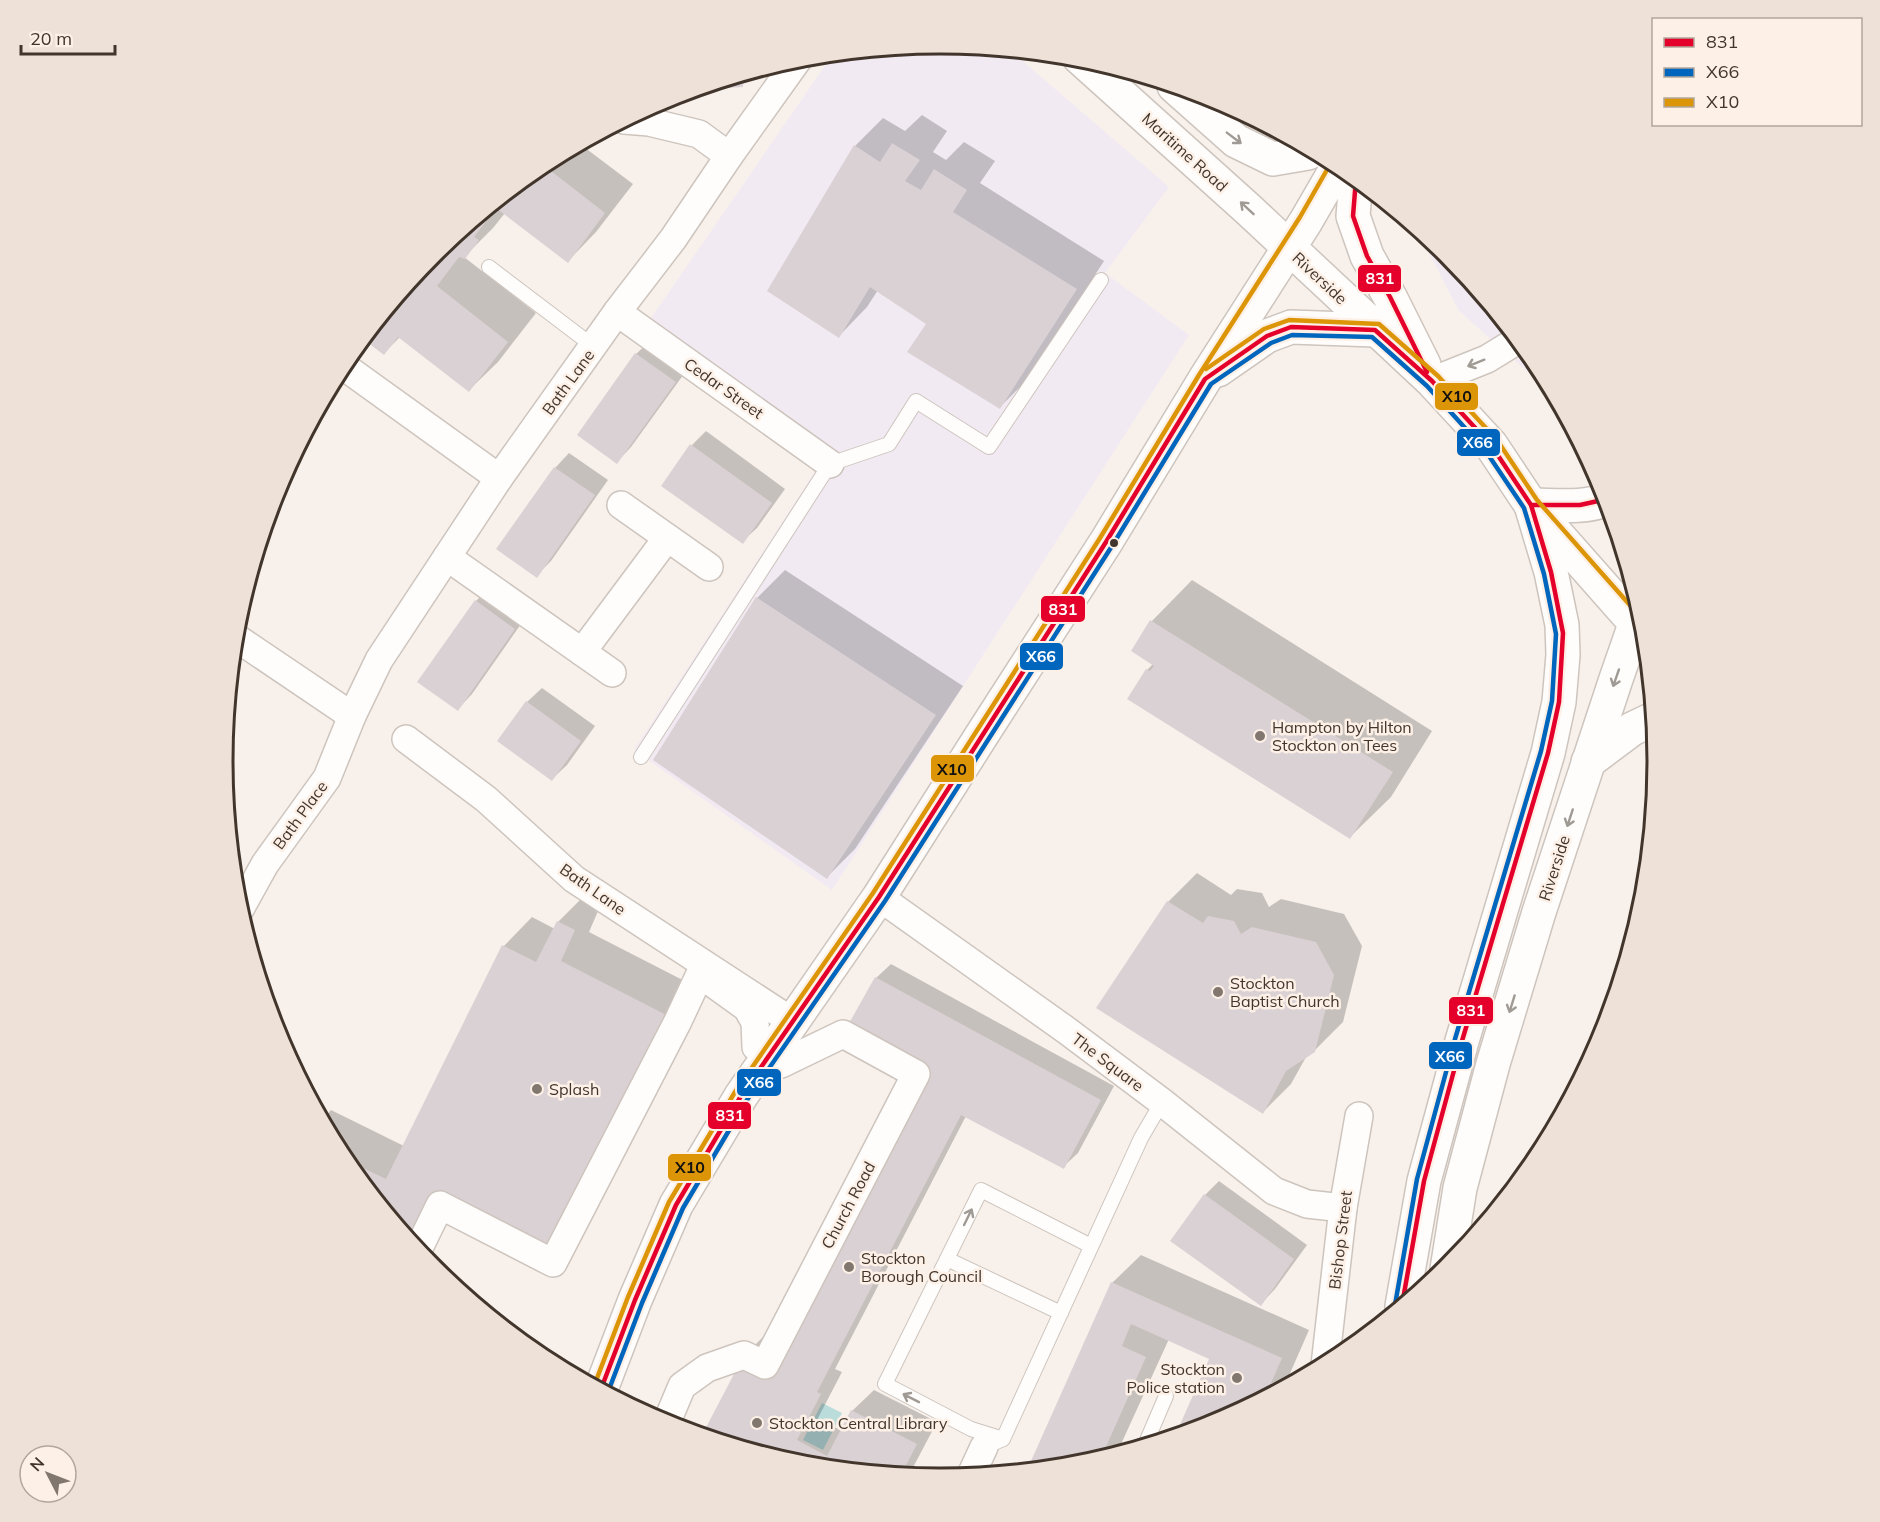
<svg xmlns="http://www.w3.org/2000/svg" width="1880" height="1522" viewBox="0 0 1880 1522" font-family="Mulish,sans-serif">
<rect width="100%" height="100%" fill="#f8f1eb"/>
<g fill="#f2eaf3">
<path d="M940,44L1010,50L1169,187L1105,273L1189,335L832,890L634,750L831,447L649,321L833,54Z"/>
<path d="M1416,228L1448,254L1537,363L1553,394L1459,311Z"/>
</g>
<path fill="#badddc" d="M822,1403L842,1413L823,1450L803,1440Z"/>
<g fill="#0003">
<path d="M757,70L742,85L698,88Z"/>
<path d="M694,90L690,94H679Z"/>
<path d="M922,115L947,131L933,152L946,160L964,142L995,161L980,183L1104,261L1028,379L1000,407L928,323L878,290L867,307L839,336L855,146L883,118L905,131Z"/>
<path d="M580,144L633,184L596,232L568,261L505,213L493,228L464,257L536,313L498,362L469,390L400,337L384,353L364,337L433,253L542,164Z"/>
<path d="M651,340L689,367L631,447L617,462L636,354Z"/>
<path d="M706,431L785,489L757,528L742,542L692,445Z"/>
<path d="M569,453L608,480L551,561L536,576L498,549L555,468Z"/>
<path d="M785,570L963,686L855,849L827,877L757,598Z"/>
<path d="M1192,580L1432,731L1391,797L1350,837L1147,670L1153,664L1133,651L1152,621Z"/>
<path d="M490,587L528,614L472,694L458,709L476,601Z"/>
<path d="M542,688L595,726L567,765L552,779L527,702Z"/>
<path d="M1197,873L1231,895L1237,889L1262,893L1269,907L1281,899L1344,914L1362,946L1343,1022L1314,1051L1306,1057L1291,1084L1263,1112L1168,902Z"/>
<path d="M587,893L602,902L589,932L706,992L451,1209L426,1260L343,1159L322,1120L331,1110L404,1146L504,946L532,917L555,929L558,922Z"/>
<path d="M891,964L1114,1086L1078,1153L1063,1167L966,1116L835,1369L842,1372L818,1418L842,1431L852,1411L874,1390L937,1422L909,1475L800,1465L745,1355L766,1334L918,1073L876,978Z"/>
<path d="M1219,1181L1307,1245L1275,1289L1261,1304L1205,1195Z"/>
<path d="M1141,1255L1309,1330L1284,1387L1214,1424L1177,1435L1211,1358L1169,1339L1117,1453L1080,1465L1112,1283Z"/>
</g>
<g fill="#dad1d4">
<path d="M742,75L743,87L696,90V89Z"/>
<path d="M892,143L920,160L905,181L921,190L934,169L967,190L953,212L1077,289L1000,409L907,352L926,324L870,287L839,338L767,291L854,145L880,162Z"/>
<path d="M542,164L605,213L568,263L496,208L474,237L479,240L465,259L459,257L437,286L508,342L469,392L398,337L384,355L363,339L433,253Z"/>
<path d="M635,353L676,382L617,464L577,435Z"/>
<path d="M690,444L772,503L743,544L661,486Z"/>
<path d="M554,467L595,495L537,578L496,549Z"/>
<path d="M756,597L936,715L827,879L653,760Z"/>
<path d="M475,600L515,629L458,711L417,682Z"/>
<path d="M1150,620L1393,772L1350,839L1127,699L1146,669L1150,671L1154,666L1131,651Z"/>
<path d="M526,701L581,741L552,781L497,741Z"/>
<path d="M1167,901L1203,923L1208,916L1234,921L1241,934L1252,927L1316,942L1334,975L1315,1052L1286,1071L1263,1114L1096,1008Z"/>
<path d="M557,921L575,930L561,961L678,1021L553,1263L440,1205L418,1250L342,1158L386,1179L502,945L536,962Z"/>
<path d="M875,977L1101,1100L1064,1169L961,1115L817,1392L821,1394L797,1440L827,1456L851,1410L917,1444L901,1475L800,1465L702,1435L744,1355L765,1365L916,1074L843,1034Z"/>
<path d="M1204,1194L1294,1259L1261,1306L1170,1241Z"/>
<path d="M1111,1282L1282,1358L1265,1397L1214,1424L1175,1436L1209,1359L1131,1324L1122,1346L1146,1357L1101,1458L1080,1465L1027,1470Z"/>
</g>
<g fill="none" stroke-linecap="round" stroke-linejoin="round">
<defs>
<g id="lane">
<path d="M489,267L593,346"/>
<path d="M641,757L830,464L889,444L916,401L989,447L1101,280"/>
<path d="M947,1259L1061,1313"/>
<path d="M1003,1439L971,1429L885,1384L981,1190L1091,1246"/>
<path d="M994,1443L1003,1439L1141,1138L1162,1102"/>
<path d="M1145,1445L1166,1396"/>
</g>
<g id="street">
<path d="M624,120L649,122L699,134L729,156"/>
<path d="M617,312L830,464"/>
<path d="M342,365L499,478"/>
<path d="M1432,381L1487,359L1518,340"/>
<path d="M621,505L709,567"/>
<path d="M447,557L612,673"/>
<path d="M235,637L352,716"/>
<path d="M582,652L667,538"/>
<path d="M406,739L486,799L574,879L793,1022"/>
<path d="M879,897L1066,1030L1162,1102L1274,1191L1307,1204L1343,1208"/>
<path d="M239,911L265,864L327,778L352,716L379,660L499,478L617,312L673,239L729,156L799,58"/>
<path d="M418,1250L440,1205L553,1263L678,1021L700,974L747,1008L755,1022L756,1047L781,1064L843,1034L916,1074L765,1365L744,1355L707,1368L682,1386L666,1424"/>
<path d="M1325,1365L1343,1208L1359,1116"/>
<path d="M971,1475L984,1447"/>
</g>
<g id="secondary">
<path d="M1218,370L1267,336L1291,327L1375,330"/>
<path d="M1531,505L1645,634"/>
<path d="M601,1389L635,1300L676,1205L741,1096L879,897L985,730L1106,542L1205,379L1306,221L1339,164"/>
</g>
<g id="primary">
<path d="M1079,57L1249,210L1432,381L1491,445L1531,505L1551,572L1562,625L1563,655L1559,702L1548,753L1462,1041L1424,1181L1402,1306"/>
<path d="M1174,86L1236,141L1273,159L1308,153L1313,151"/>
<path d="M1356,179L1353,216L1367,256L1390,297L1424,365"/>
<path d="M1531,505C1555,505 1585,509 1607,499"/>
<path d="M1588,762L1632,729L1653,719"/>
<path d="M1447,1269L1460,1188L1493,1064L1539,912L1616,679L1640,610"/>
</g>
</defs>
<use href="#lane" stroke="#cdc4bd" stroke-width="16"/>
<use href="#street" stroke="#cdc4bd" stroke-width="30"/>
<use href="#secondary" stroke="#cdc4bd" stroke-width="36"/>
<use href="#primary" stroke="#cdc4bd" stroke-width="36"/>
<use href="#lane" stroke="#fefdfc" stroke-width="14"/>
<use href="#street" stroke="#fefdfc" stroke-width="27"/>
<use href="#secondary" stroke="#fefdfc" stroke-width="33"/>
<use href="#primary" stroke="#fefdfc" stroke-width="33"/>
<defs>
<g id="bus-1">
<path d="M1356,179L1353,216L1367,256L1390,297L1427,372"/>
<path d="M1531,505H1580L1607,499"/>
<path d="M601,1389L635,1300L676,1205L741,1096L879,897L1106,542L1205,379L1267,336L1291,327L1375,330L1432,381L1491,445L1531,505L1551,572L1563,633L1559,702L1548,753L1462,1041L1424,1181L1402,1305"/>
</g>
<path id="bus-2" d="M608,1392L642,1303L683,1208L747,1100L885,901L1112,546L1211,384L1271,343L1292,335L1372,337L1427,386L1485,450L1524,508L1544,574L1556,634L1552,701L1541,751L1455,1039L1417,1179L1395,1305"/>
<g id="bus-3">
<path d="M1206,369L1264,329L1289,320L1379,324L1438,376L1497,440L1537,500L1644,621"/>
<path d="M594,1386L628,1297L669,1202L735,1092L873,893L1100,538L1199,375L1300,217L1332,161"/>
</g>
</defs>
<use href="#bus-1" stroke="#fdf0e6" stroke-width="9"/>
<use href="#bus-2" stroke="#fdf0e6" stroke-width="9"/>
<use href="#bus-3" stroke="#fdf0e6" stroke-width="9"/>
<use href="#bus-1" stroke="#e4002b" stroke-width="4.5"/>
<use href="#bus-2" stroke="#0065bd" stroke-width="4.5"/>
<use href="#bus-3" stroke="#dc9507" stroke-width="4.5"/>
</g>
<defs><path id="oneway-shaft" d="M-6 0H5M1.5-3L5.5 0L1.5 3" fill="none" stroke-width="1.6" stroke-linecap="round" stroke-linejoin="round" transform="scale(1.5)"/></defs>
<g stroke="#a09a94">
<use href="#oneway-shaft" transform="translate(1234 138) rotate(37)"/>
<use href="#oneway-shaft" transform="translate(1247 208) rotate(-137)"/>
<use href="#oneway-shaft" transform="translate(1476 363) rotate(158)"/>
<use href="#oneway-shaft" transform="translate(1616 678) rotate(109)"/>
<use href="#oneway-shaft" transform="translate(1570 818) rotate(108)"/>
<use href="#oneway-shaft" transform="translate(1512 1004) rotate(107)"/>
<use href="#oneway-shaft" transform="translate(968 1217) rotate(-64)"/>
<use href="#oneway-shaft" transform="translate(911 1398) rotate(-153)"/>
</g>
<circle fill="#42362c" stroke="#fdf0e6" stroke-width="2" cx="1114" cy="543" r="5"/>
<g fill="#82776f" stroke="#fdf0e6" stroke-width="2">
<circle cx="1260" cy="736" r="6"/>
<circle cx="1218" cy="992" r="6"/>
<circle cx="537" cy="1089" r="6"/>
<circle cx="849" cy="1267" r="6"/>
<circle cx="1237" cy="1378" r="6"/>
<circle cx="757" cy="1423" r="6"/>
</g>
<g text-anchor="middle" stroke-width="5" stroke-linejoin="round" paint-order="stroke">
<g font-size="16" fill="#42362c" stroke="#fdf0e6">
<text transform="translate(1185 152) rotate(42)" y="6">Maritime Road</text>
<text transform="translate(1320 278) rotate(43)" y="6">Riverside</text>
<text transform="translate(568 382) rotate(-54)" y="6">Bath Lane</text>
<text transform="translate(724 388) rotate(35)" y="6">Cedar Street</text>
<text transform="translate(300 815) rotate(-54)" y="6">Bath Place</text>
<text transform="translate(1554 868) rotate(-72)" y="6">Riverside</text>
<text transform="translate(593 889) rotate(35)" y="6">Bath Lane</text>
<text transform="translate(1108 1062) rotate(37)" y="6">The Square</text>
<text transform="translate(848 1205) rotate(-62)" y="6">Church Road</text>
<text transform="translate(1340 1240) rotate(-83)" y="6">Bishop Street</text>
</g>
<g font-size="16" fill="#42362c" stroke="#fdf0e6" text-anchor="start">
<text x="1272" y="733">Hampton by Hilton<tspan x="1272" dy="18">Stockton on Tees</tspan></text>
<text x="1230" y="989">Stockton<tspan x="1230" dy="18">Baptist Church</tspan></text>
<text x="549" y="1095">Splash</text>
<text x="861" y="1264">Stockton<tspan x="861" dy="18">Borough Council</tspan></text>
<text x="1225" y="1375" text-anchor="end">Stockton<tspan x="1225" dy="18">Police station</tspan></text>
<text x="769" y="1429">Stockton Central Library</text>
</g>
</g>
<path d="M0 0H1880V1522H0ZM233 761a707 707 0 1 1 1414 0a707 707 0 1 1-1414 0Z" fill="#eee1d7" fill-rule="evenodd"/>
<path fill="none" stroke="#42362c" stroke-width="3" d="M233 761a707 707 0 1 1 1414 0a707 707 0 1 1-1414 0Z"/>
<g stroke="#fdf0e6" stroke-width="2">
<rect x="1357" y="264" width="45" height="29" rx="6" fill="#e4002b"/>
<rect x="1434" y="382" width="45" height="29" rx="6" fill="#dc9507"/>
<rect x="1456" y="428" width="45" height="29" rx="6" fill="#0065bd"/>
<rect x="1040" y="595" width="46" height="28" rx="6" fill="#e4002b"/>
<rect x="1019" y="642" width="45" height="29" rx="6" fill="#0065bd"/>
<rect x="930" y="754" width="45" height="29" rx="6" fill="#dc9507"/>
<rect x="1448" y="996" width="46" height="29" rx="6" fill="#e4002b"/>
<rect x="1428" y="1041" width="45" height="29" rx="6" fill="#0065bd"/>
<rect x="736" y="1068" width="46" height="29" rx="6" fill="#0065bd"/>
<rect x="707" y="1101" width="45" height="29" rx="6" fill="#e4002b"/>
<rect x="667" y="1153" width="45" height="29" rx="6" fill="#dc9507"/>
</g>
<g font-size="16" text-anchor="middle" font-weight="bold" fill="#fff">
<text x="1380" y="284">831</text>
<text x="1478" y="448">X66</text>
<text x="1063" y="615">831</text>
<text x="1041" y="662">X66</text>
<text x="1471" y="1016">831</text>
<text x="1450" y="1062">X66</text>
<text x="759" y="1088">X66</text>
<text x="730" y="1121">831</text>
</g>
<g font-size="16" text-anchor="middle" font-weight="bold" fill="#111">
<text x="1457" y="402">X10</text>
<text x="952" y="775">X10</text>
<text x="690" y="1173">X10</text>
</g>
<rect x="1652" y="18" width="210" height="108" fill="#fdf0e6" stroke="#b2a69c" stroke-width="1.5"/>
<rect x="1664" y="38" width="30" height="9" fill="#e4002b" stroke="#b2a69c" stroke-width="1.5"/>
<text x="1706" y="48" font-size="18" fill="#42362c">831</text>
<rect x="1664" y="68" width="30" height="9" fill="#0065bd" stroke="#b2a69c" stroke-width="1.5"/>
<text x="1706" y="78" font-size="18" fill="#42362c">X66</text>
<rect x="1664" y="98" width="30" height="9" fill="#dc9507" stroke="#b2a69c" stroke-width="1.5"/>
<text x="1706" y="108" font-size="18" fill="#42362c">X10</text>
<g transform="translate(48 1474) rotate(312)"><circle r="28" fill="#fdf0e6" stroke="#b2a69c" stroke-width="1.5"/>
<path d="M0-4.5L10 22L0 15L-10 22Z" fill="#82776f"/>
<text y="-9" font-size="16" font-weight="bold" text-anchor="middle" fill="#42362c">N</text>
</g>
<path d="M21 45v9h94v-9" fill="none" stroke="#42362c" stroke-width="3"/>
<text x="30" y="45" font-size="18" fill="#42362c" stroke="#fdf0e6" stroke-width="4.5" paint-order="stroke">20 m</text>
</svg>
